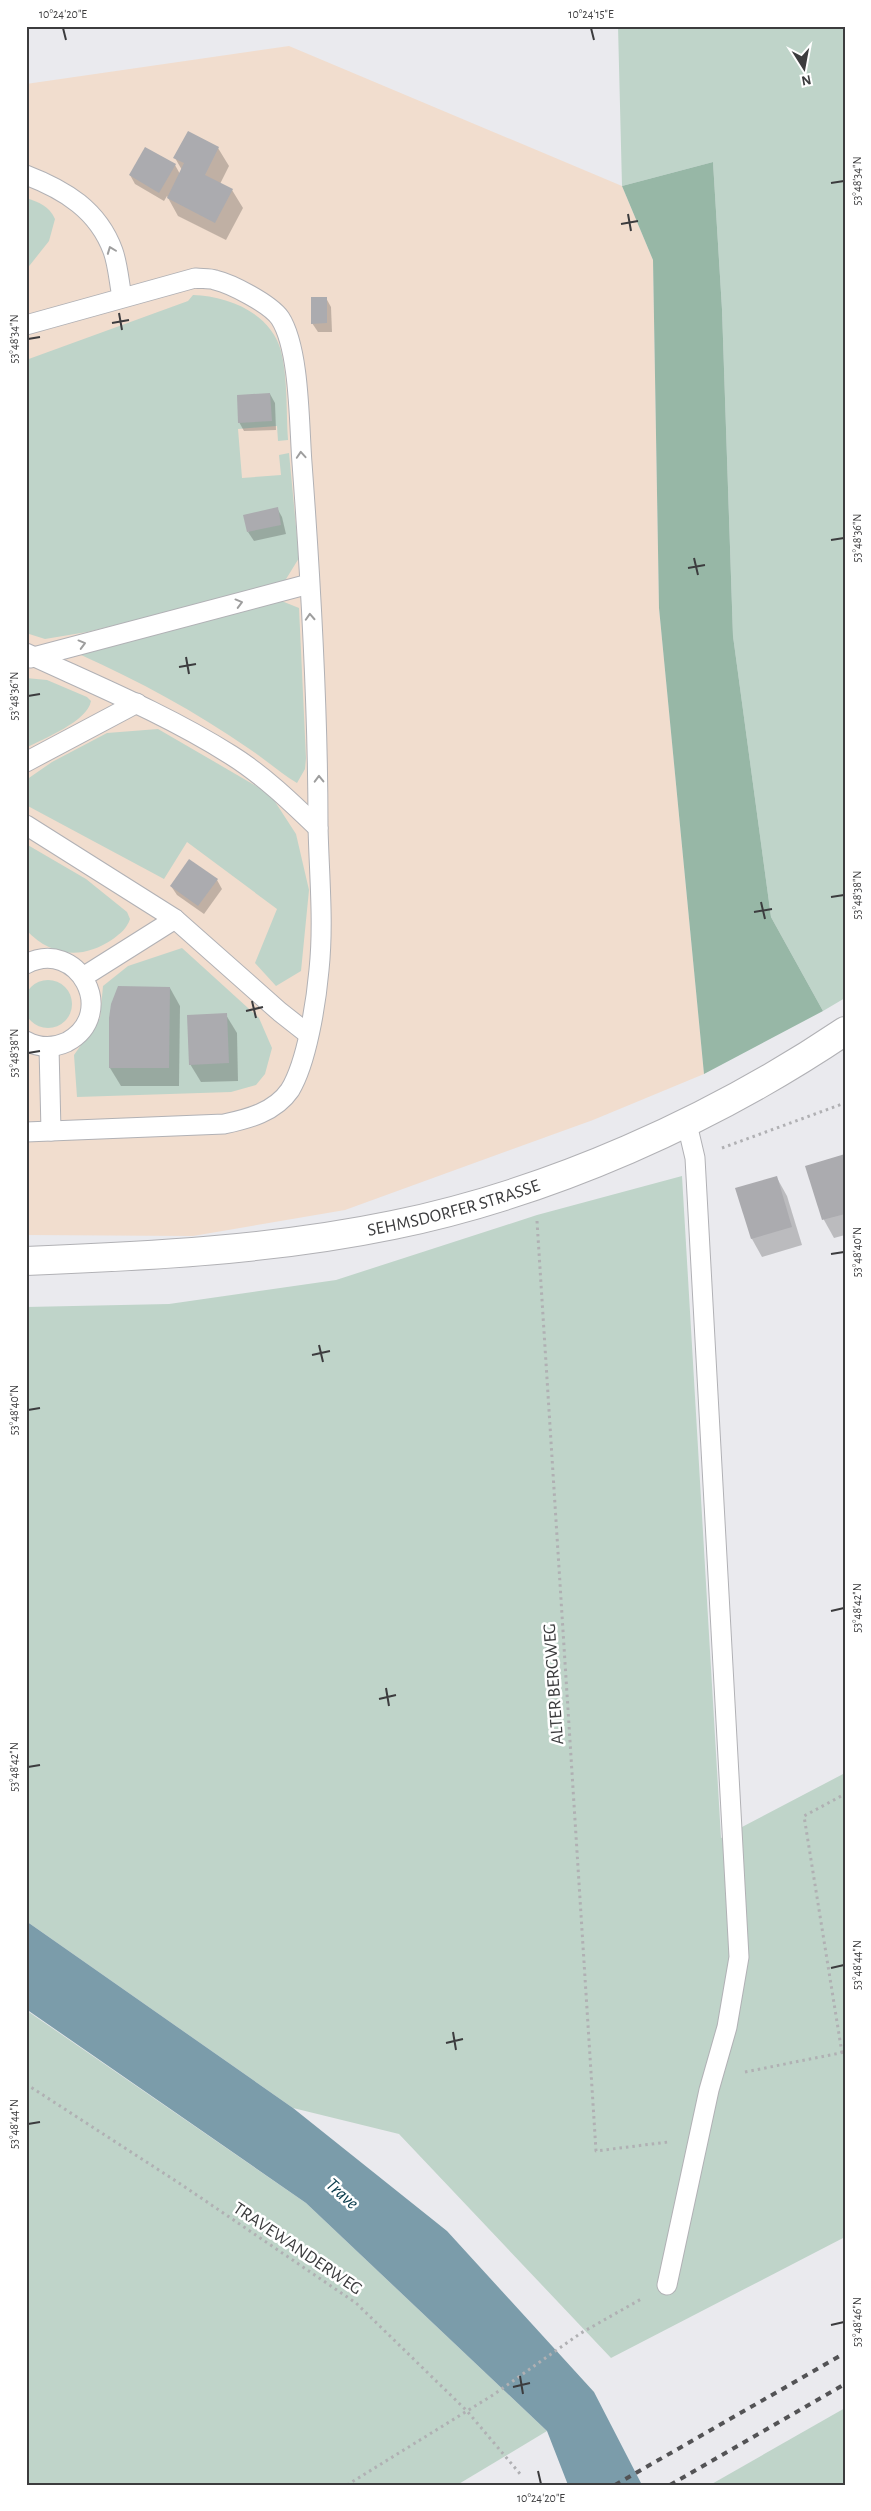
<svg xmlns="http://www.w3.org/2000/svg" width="871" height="2511" viewBox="0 0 871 2511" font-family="'Alegreya Sans',sans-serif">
<rect width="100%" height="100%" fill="#eaeaee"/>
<path fill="#f1ddce" d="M289,46L622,186L653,260L659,608L704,1074L593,1120L345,1210L193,1236L26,1235V84Z"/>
<g fill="#bfd4c9">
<path d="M618,26H845V998L823,1011L771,917L733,636L722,309L713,162L622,186Z"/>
<path d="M26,198C39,202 49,206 55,219L49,241L26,270Z"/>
<path d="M193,295C228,296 271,313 281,351C288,379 286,412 288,440L278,441L277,426L238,429L242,478L281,475L279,455L289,453L299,558L283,584L87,632L45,639L26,633V360L188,301Z"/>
<path d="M279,600L299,608L306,758L305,769L297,783C280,773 265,759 248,748C196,712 139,681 81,655L87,651Z"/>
<path d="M26,678L47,680L87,697L91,701C87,722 44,738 26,748Z"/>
<path d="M158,729L270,794L296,834L309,890L301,971L276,986L255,963L277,909L187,842L164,879L26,805V780L52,762L107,733Z"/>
<path d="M26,844L86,879L127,912L130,919C127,928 121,933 113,939C82,960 52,957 26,930Z"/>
<path d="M182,948L259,1018L272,1048L265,1074L256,1085L231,1092L77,1097L74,1055L100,1018L103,986L128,966Z"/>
<circle cx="48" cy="1004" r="24"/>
<path d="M682,1176L721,1838L845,1773V2237L611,2358L399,2134L293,2108L26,1921V1307L169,1304L336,1280L537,1215Z"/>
<path d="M26,2010L306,2203L547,2431L457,2485H26Z"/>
<path d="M845,2408V2485H710Z"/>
</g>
<path fill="#97b7a6" d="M713,162L722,309L733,636L771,917L823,1011L704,1074L659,608L653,260L622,186Z"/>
<path fill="#7b9caa" d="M26,1921L293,2108L447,2231L594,2392L642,2485H568L547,2431L306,2203L26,2009Z"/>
<g fill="#0003">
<path d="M218,148L229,166L220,184L232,190L243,208L226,240L178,216L167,196L164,201L135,184L130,175L175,165L180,174L182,170L175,158Z"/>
<path d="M326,298L331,307L332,332H318L312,323Z"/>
<path d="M270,394L275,403L276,430L244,431L239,422Z"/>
<path d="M277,508L282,517L286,534L254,541L248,532Z"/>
<path d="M217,880L222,889L204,914L177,895L171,886Z"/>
<path d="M170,988L180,1006L179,1086H121L110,1068L113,1004Z"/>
<path d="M226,1015L237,1033L238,1081L201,1082L190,1064Z"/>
<path d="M845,1156V1235L834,1238L824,1220L807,1167Z"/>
<path d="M777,1178L787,1196L802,1245L762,1257L752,1239L736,1189Z"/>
</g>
<g fill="#ababaf">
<path d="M188,131L219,147L205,175L233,189L215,223L167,198L184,163L173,158Z"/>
<path d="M145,147L176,164L159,193L129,175Z"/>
<path d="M311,297H327V323L311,324Z"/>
<path d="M270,393L272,421L238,423L237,395Z"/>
<path d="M278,507L281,525L247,532L243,515Z"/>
<path d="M189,859L218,879L198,906L170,886Z"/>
<path d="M118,986L170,987L169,1068H109V1018L111,1004Z"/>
<path d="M227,1013L229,1063L189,1065L187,1015Z"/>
<path d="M845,1154V1214L822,1220L805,1166Z"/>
<path d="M777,1176L792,1227L751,1239L735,1188Z"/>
</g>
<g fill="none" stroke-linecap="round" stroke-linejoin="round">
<defs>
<g id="service">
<path d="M26,175C65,190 98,210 113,251C118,265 119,282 122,297"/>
<path d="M26,325L195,278C202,279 209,278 215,280C232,284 270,304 280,318C300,349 299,425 302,463C311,584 318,705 318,826C319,874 324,922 319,970C316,1003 307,1062 290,1090C275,1112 248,1119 224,1124L26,1132"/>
<path d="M26,653C95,685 166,714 231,755C263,775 291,802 318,828"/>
<path d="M30,658L309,584"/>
<path d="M26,762L137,703"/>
<path d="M26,825L175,919L280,1012L308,1034"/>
<path d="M26,964C78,937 119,1014 67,1042C54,1048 39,1048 26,1041"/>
<path d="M83,977L175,919"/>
<path d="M49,1047L51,1131"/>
<path d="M667,2285L709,2090L727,2027L739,1957L695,1158L687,1124"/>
</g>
<g id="secondary">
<path id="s1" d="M26,1261C149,1256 272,1250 393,1225C550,1193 713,1120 845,1031"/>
</g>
</defs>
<use href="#service" stroke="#b1b1b5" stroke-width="21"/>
<use href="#secondary" stroke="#b1b1b5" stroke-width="30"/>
<g stroke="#b0b0b3" stroke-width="3" stroke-dasharray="2.5 4" stroke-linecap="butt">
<path d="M722,1148L845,1103"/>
<path d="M537,1221L596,2151L668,2142"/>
<path d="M842,2053L804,1816L845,1794"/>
<path d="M745,2072L845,2052"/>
<path d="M26,2084L182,2185L356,2303L467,2411L521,2475"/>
<path d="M347,2485L493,2395L581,2333L643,2298"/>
</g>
<use href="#service" stroke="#fff" stroke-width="19"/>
<use href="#secondary" stroke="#fff" stroke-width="28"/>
<g stroke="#535355" stroke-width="4" stroke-dasharray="6 6" stroke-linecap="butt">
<path d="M615,2485L845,2353"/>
<path d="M670,2485L845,2384"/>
</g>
</g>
<defs><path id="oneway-chevron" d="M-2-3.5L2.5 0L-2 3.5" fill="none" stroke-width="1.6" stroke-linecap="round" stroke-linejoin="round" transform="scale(1.25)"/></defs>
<g stroke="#9e9e9e">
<use href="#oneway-chevron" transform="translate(111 250) rotate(-111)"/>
<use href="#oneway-chevron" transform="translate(301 455) rotate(-94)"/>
<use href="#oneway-chevron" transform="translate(239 603) rotate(-15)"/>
<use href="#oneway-chevron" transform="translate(310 617) rotate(-93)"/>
<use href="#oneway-chevron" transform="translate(82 644) rotate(-15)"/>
<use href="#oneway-chevron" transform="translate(319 779) rotate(-91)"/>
</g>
<path fill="none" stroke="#3c3c3e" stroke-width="2" d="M63,28L66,40M591,28L594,40M831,183L844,181M628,214L631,231M621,224L638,221M119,313L122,330M112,323L129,320M28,339L40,337M831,540L844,538M694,558L698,575M688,568L705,565M186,657L189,674M179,667L196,664M28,696L40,694M831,897L844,895M761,902L765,919M754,912L772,909M252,1001L256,1018M246,1011L263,1007M28,1053L40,1051M831,1254L844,1252M319,1345L323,1362M312,1355L330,1351M28,1410L40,1408M831,1611L844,1608M386,1688L389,1706M379,1699L396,1695M28,1767L40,1765M831,1968L844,1965M453,2032L456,2050M446,2043L463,2039M28,2124L40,2122M831,2325L844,2322M520,2376L523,2394M513,2387L530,2383M538,2471L541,2484"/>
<g text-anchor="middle" stroke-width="5" stroke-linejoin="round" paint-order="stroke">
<g font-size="18" fill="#3c3c3e" stroke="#fff">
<text dy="6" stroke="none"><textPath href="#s1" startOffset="432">SEHMSDORFER STRASSE</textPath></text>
<text transform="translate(553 1684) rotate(-94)" y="6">ALTER BERGWEG</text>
<text transform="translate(298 2248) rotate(34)" y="6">TRAVEWANDERWEG</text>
</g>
<g font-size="19" font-style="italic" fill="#083a4b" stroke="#fff">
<text transform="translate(343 2193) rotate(42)" y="7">Trave</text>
</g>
</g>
<rect width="871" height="2511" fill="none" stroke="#ffffff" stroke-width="55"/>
<g transform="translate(804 68) rotate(169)" stroke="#ffffff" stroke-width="4" paint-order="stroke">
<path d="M0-4L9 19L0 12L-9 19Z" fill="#3c3c3e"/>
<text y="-8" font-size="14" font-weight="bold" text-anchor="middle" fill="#3c3c3e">N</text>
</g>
<rect x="28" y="28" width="816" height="2456" fill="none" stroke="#3c3c3e" stroke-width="2"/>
<g font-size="12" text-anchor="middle" fill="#3c3c3e">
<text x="63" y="18">10°24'20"E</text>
<text x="591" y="18">10°24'15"E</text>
<text transform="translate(857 181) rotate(-90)" y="4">53°48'34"N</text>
<text transform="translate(14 339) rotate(-90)" y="4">53°48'34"N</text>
<text transform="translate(857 538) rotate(-90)" y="4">53°48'36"N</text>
<text transform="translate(14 696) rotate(-90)" y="4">53°48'36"N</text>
<text transform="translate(857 895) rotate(-90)" y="4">53°48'38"N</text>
<text transform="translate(14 1053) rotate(-90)" y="4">53°48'38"N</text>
<text transform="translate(857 1252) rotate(-90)" y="4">53°48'40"N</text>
<text transform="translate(14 1410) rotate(-90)" y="4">53°48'40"N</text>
<text transform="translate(857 1608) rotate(-90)" y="4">53°48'42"N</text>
<text transform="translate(14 1767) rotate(-90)" y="4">53°48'42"N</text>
<text transform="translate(857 1965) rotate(-90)" y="4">53°48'44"N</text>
<text transform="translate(14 2124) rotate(-90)" y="4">53°48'44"N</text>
<text transform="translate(857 2322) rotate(-90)" y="4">53°48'46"N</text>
<text x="541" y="2502">10°24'20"E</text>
</g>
</svg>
